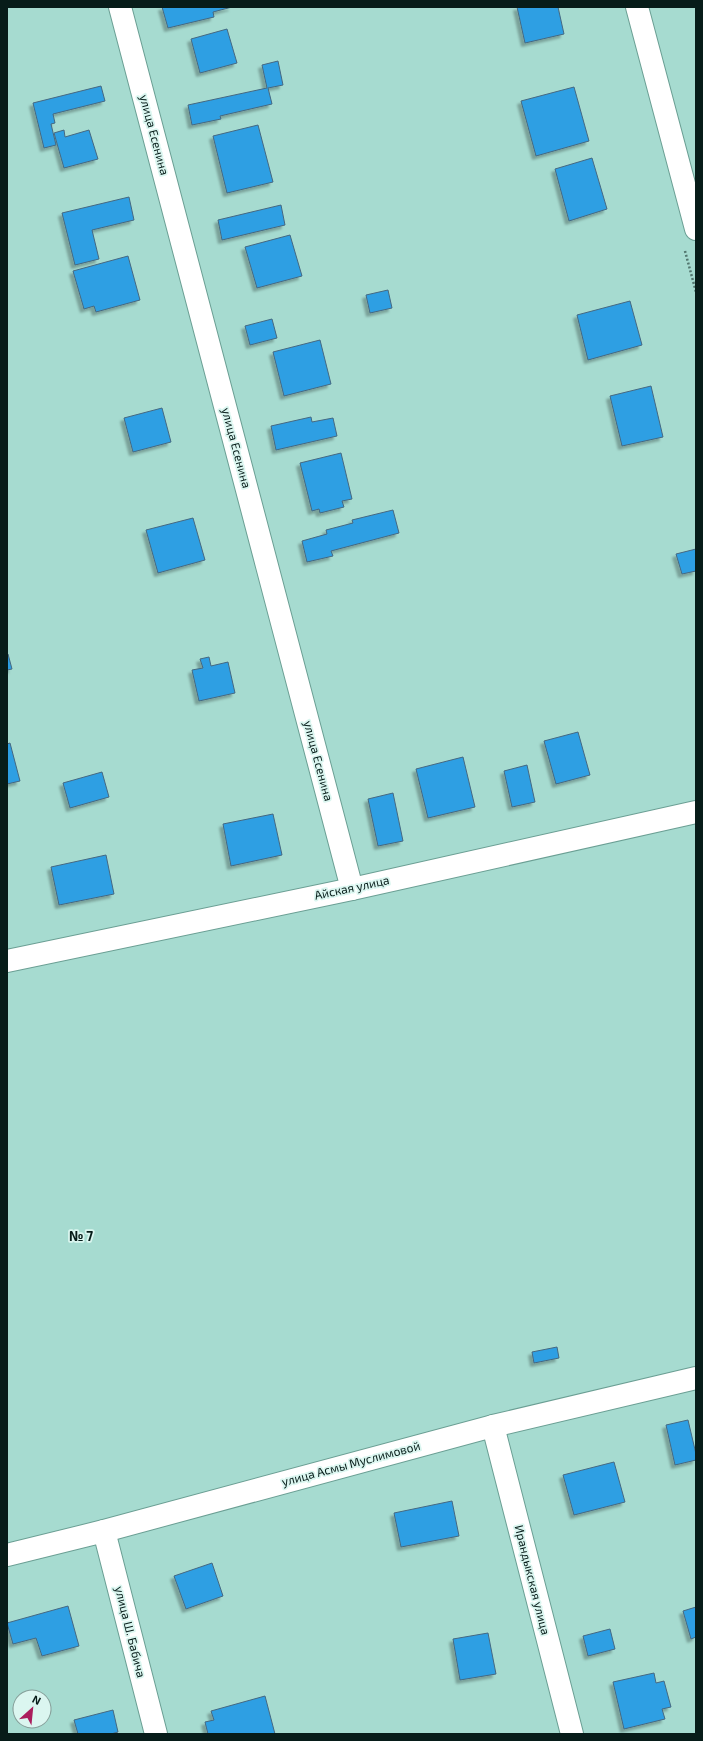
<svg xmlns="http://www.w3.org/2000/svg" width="703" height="1741" viewBox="0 0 703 1741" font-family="'Exo 2',sans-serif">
<defs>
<filter id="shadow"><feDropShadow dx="-3.5" dy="3.5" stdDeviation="1" flood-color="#0004"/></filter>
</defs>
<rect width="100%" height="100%" fill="#a6dbd0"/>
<g fill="#2d9fe3" stroke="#456881" filter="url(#shadow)">
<path d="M162,7H232L213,12L214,17L168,28Z"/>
<path d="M517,7H558L564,34L525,43Z"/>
<path d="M227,29L237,63L200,73L191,39Z"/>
<path d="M278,61L283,85L268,88L272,104L220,116L221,119L192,125L188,105L267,88L262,65Z"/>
<path d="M101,86L105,101L53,114L55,123L51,124L56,145L44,148L33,103Z"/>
<path d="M574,87L589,141L536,156L521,101Z"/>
<path d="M258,125L273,182L227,193L213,136Z"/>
<path d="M64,130L65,137L89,130L98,159L64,168L54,133Z"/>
<path d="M592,158L607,209L569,221L555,169Z"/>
<path d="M129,197L134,220L92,230L99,259L75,265L62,213Z"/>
<path d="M281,205L285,225L222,240L218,220Z"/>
<path d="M290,235L302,276L257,288L245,247Z"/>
<path d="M128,256L140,300L96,312L94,306L84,309L73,271Z"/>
<path d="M388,290L392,308L370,313L366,295Z"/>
<path d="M630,301L642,345L588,360L577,315Z"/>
<path d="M272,319L277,338L250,345L245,326Z"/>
<path d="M320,340L331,384L284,396L273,352Z"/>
<path d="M651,386L663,437L622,446L610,396Z"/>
<path d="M162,408L171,442L133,452L124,418Z"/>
<path d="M311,417L312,422L333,418L337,436L276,450L271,426Z"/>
<path d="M341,453L352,499L342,501L344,507L320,513L319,509L312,511L300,463Z"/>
<path d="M393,510L399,533L331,551L333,556L307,562L302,541L327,534L326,530L353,523L352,520Z"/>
<path d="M193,518L205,560L158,573L146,530Z"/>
<path d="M696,549V571L682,574L676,554Z"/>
<path d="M7,654H8L12,669L7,670Z"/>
<path d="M209,657L211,666L228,662L235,693L199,701L192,670L203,668L200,659Z"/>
<path d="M578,732L590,775L556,784L544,741Z"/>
<path d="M10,743L20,781L7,784V744Z"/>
<path d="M463,757L475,807L428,818L416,769Z"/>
<path d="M527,765L535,802L512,807L504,771Z"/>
<path d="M102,772L109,797L70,808L63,783Z"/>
<path d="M393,793L403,841L378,846L368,799Z"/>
<path d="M273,814L282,855L231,866L223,824Z"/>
<path d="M106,855L114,894L59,905L51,867Z"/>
<path d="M557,1347L559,1358L534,1363L532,1352Z"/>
<path d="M688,1420L696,1454V1460L675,1465L666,1425Z"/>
<path d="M614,1462L625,1502L574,1515L563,1475Z"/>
<path d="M452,1501L459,1536L401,1547L394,1513Z"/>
<path d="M212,1563L223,1596L186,1609L174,1576Z"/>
<path d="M68,1606L79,1646L42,1656L36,1638L13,1644L7,1623Z"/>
<path d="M696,1607V1637L691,1639L683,1611Z"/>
<path d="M610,1629L615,1649L588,1656L583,1636Z"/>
<path d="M488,1633L496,1674L460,1680L453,1639Z"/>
<path d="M654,1673L656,1683L664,1681L671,1707L662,1709L665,1719L624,1729L613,1682Z"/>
<path d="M265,1696L275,1734H208L205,1722L214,1720L211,1711Z"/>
<path d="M113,1710L118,1732L111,1734H78L74,1720Z"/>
</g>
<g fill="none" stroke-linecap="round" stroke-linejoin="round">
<defs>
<g id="street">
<path d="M120,7L352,889"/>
<path d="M637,7L696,229"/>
<path d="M7,961L352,889L696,812"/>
<path d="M493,1426L572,1734"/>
<path d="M104,1531L156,1734"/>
<path d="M7,1555L104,1531L493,1426L696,1378"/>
</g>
</defs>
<use href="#street" stroke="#6b9f94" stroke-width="24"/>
<path stroke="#52766f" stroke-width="2.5" stroke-dasharray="2 2" stroke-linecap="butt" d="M685,251L696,292"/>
<use href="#street" stroke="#fff" stroke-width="22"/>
</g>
<g text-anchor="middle" stroke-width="3.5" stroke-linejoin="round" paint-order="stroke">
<g font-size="12" fill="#071c19" stroke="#dbf6f0">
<text transform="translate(154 135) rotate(75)" y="4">улица Есенина</text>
<text transform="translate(236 448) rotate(75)" y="4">улица Есенина</text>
<text transform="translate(318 761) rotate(75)" y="4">улица Есенина</text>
<text transform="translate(352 888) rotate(-12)" y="4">Айская улица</text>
<text transform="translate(351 1464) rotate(-15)" y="4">улица Асмы Муслимовой</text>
<text transform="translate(532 1580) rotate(76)" y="4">Ирандыкская улица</text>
<text transform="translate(130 1632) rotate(76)" y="4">улица Ш. Бабича</text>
</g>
<g font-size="13" font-weight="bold" fill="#071c19" stroke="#dbf6f0">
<text x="81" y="1241">№ 7</text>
</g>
</g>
<rect width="703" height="1741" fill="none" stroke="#071c19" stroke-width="16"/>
<g transform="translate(32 1709) rotate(27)"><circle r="19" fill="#dbf6f0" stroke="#869f9a"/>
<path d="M0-3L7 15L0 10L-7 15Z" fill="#ab1e5d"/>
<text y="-6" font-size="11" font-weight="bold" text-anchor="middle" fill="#071c19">N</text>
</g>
</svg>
